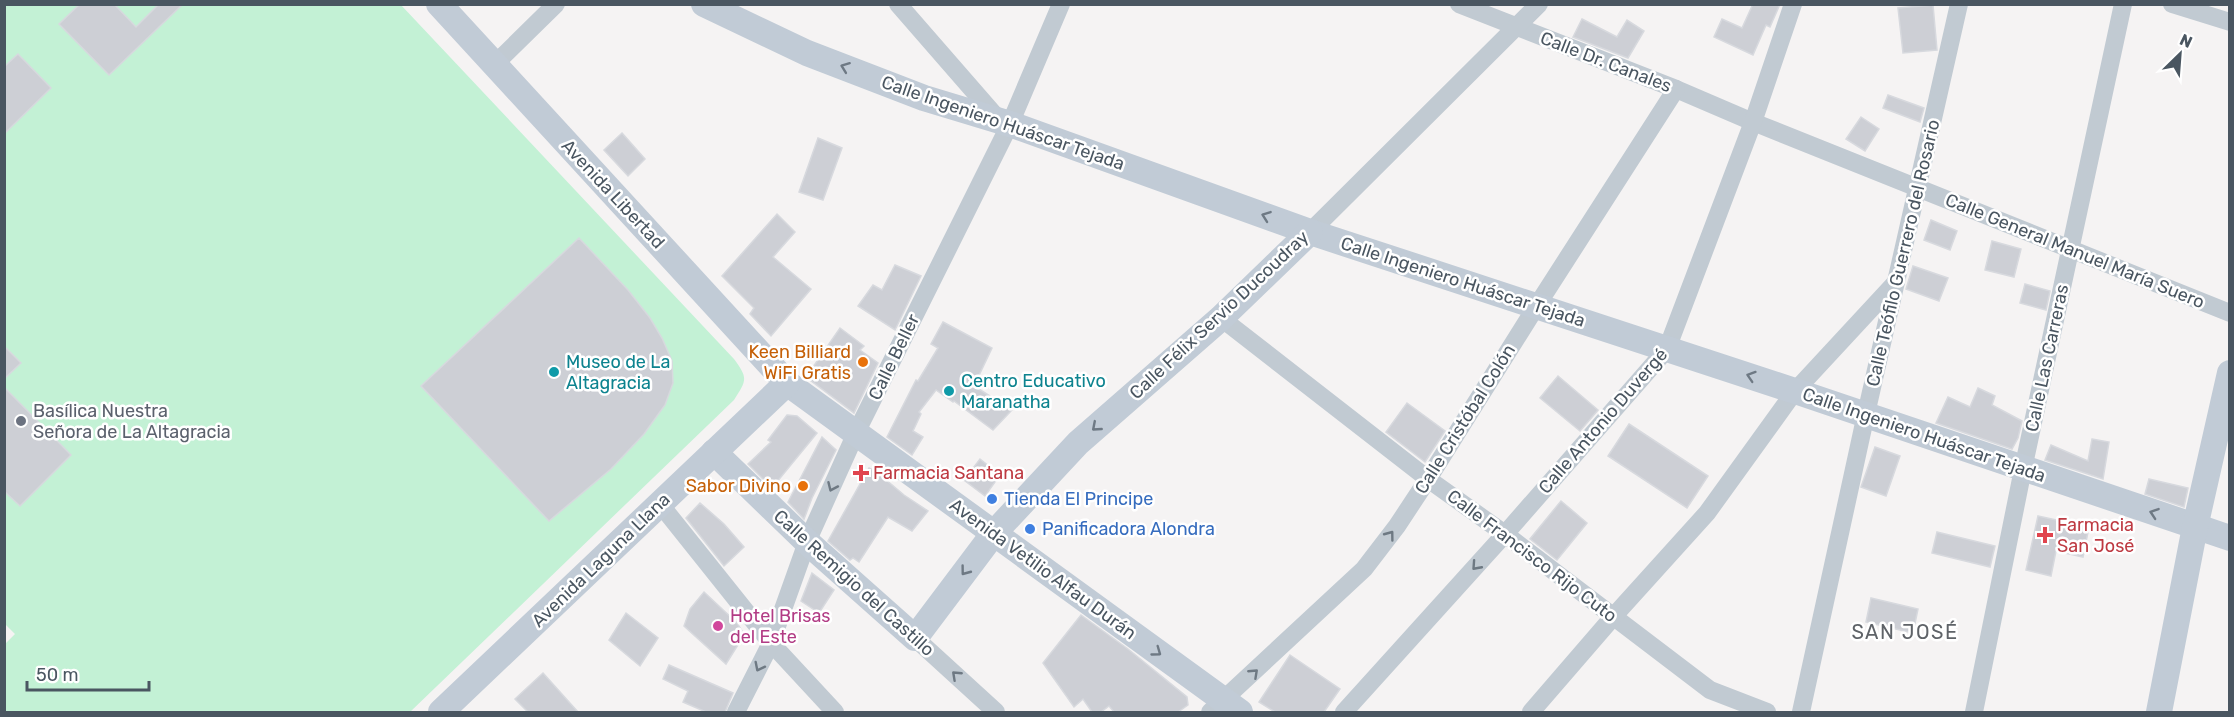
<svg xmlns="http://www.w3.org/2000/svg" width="2234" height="717" viewBox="0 0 2234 717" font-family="Rubik,sans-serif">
<rect width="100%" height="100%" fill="#f5f3f3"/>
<path fill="#c3f1d5" d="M5,5H401L734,359C748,378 747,380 734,400L410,712H5L4,645L15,634L4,623Z"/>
<g fill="#cdcfd5" stroke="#d7d9de" stroke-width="1.5">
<path d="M80,4H114L136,27L159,4H183L109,75L59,24Z"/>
<path d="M1753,4H1780L1770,27L1766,25L1753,55L1714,37L1722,19L1742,28Z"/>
<path d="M1933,5L1937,50L1903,53L1898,8Z"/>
<path d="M1582,19L1617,37L1627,20L1644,31L1628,58L1573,37Z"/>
<path d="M18,54L51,88L4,134V67Z"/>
<path d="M1888,95L1924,108L1920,122L1883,108Z"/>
<path d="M1861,117L1879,129L1865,151L1846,139Z"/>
<path d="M622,133L645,159L628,176L604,150Z"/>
<path d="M818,138L842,148L823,200L799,192Z"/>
<path d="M777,214L795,232L773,257L811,289L771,336L750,314L754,308L722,276Z"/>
<path d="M1931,220L1957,231L1950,250L1924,240Z"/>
<path d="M579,238L628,290L650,318L662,338L672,361L673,383L665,405L644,434L611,469L549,521L421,386Z"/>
<path d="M1992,241L2021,249L2014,277L1985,270Z"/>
<path d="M895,265L921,276L895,330L858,306L873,285L882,290Z"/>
<path d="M1913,266L1948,278L1939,301L1906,289Z"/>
<path d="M2025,284L2050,291L2046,310L2020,303Z"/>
<path d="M943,322L992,348L974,386L1012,410L993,430L954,401L953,402L936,390L919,412L921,414L913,431L923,437L912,455L887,437L916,380L918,381L938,348L931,344Z"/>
<path d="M840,328L864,346L860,350L878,363L854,413L806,377Z"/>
<path d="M4,346L21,363L4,379Z"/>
<path d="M1558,376L1598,410L1580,431L1540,398Z"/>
<path d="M4,387L71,455L20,506L4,491Z"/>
<path d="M1978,388L1995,396L1992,405L2022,421L2018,438L2012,449L1936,423L1948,397L1970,407Z"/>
<path d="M1407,403L1445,431L1425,462L1386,432Z"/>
<path d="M787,415L797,416L817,433L772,488L748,464L771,442L768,440Z"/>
<path d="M1629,424L1708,476L1687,508L1608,456Z"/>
<path d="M822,437L836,450L812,498L804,519L788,502Z"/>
<path d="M2092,439L2109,442L2103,479L2045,460L2051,445L2088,461Z"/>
<path d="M1875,447L1900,456L1886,496L1861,487Z"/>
<path d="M980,459L1000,475L985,496L964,480Z"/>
<path d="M869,468L886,477L885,479L904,495L928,511L912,531L888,517L859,562L853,558L850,560L828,541Z"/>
<path d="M2149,479L2188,488L2184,507L2145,494Z"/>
<path d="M1561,501L1587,523L1557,560L1530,539Z"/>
<path d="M700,503L724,524L744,547L724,566L686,518Z"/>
<path d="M2038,516L2089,527L2083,557L2056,551L2051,576L2026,570Z"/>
<path d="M1937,532L1995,546L1990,567L1932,553Z"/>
<path d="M812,573L834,590L819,613L801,601Z"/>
<path d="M704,592L737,623L742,631L741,640L726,664L684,626L690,609Z"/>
<path d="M1871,598L1918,609L1913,633L1866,622Z"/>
<path d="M626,613L658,638L640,666L609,640Z"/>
<path d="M1081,615L1128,649L1187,697L1188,705L1178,712H1114L1109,706L1101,712H1092L1083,699L1074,707L1043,663Z"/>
<path d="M1290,655L1340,689L1324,712H1275L1259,702Z"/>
<path d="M669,665L733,693L725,712H706L683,702L688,691L663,679Z"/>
<path d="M543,673L578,712H528L515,699Z"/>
</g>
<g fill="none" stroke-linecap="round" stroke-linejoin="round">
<g stroke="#c1cad2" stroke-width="18">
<path d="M898,4L999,120"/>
<path d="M1459,4L1676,89L1753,122L2230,313"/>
<path d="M2172,4L2230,22"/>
<path d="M494,65L556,4"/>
<path d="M1310,232L1539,4"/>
<path d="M1221,318L1428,479L1505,534L1710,690L1767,712"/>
<path d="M660,504L771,643L835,712"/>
<path d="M915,638L996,712"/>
<path d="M736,712L771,643L807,542L856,433L1010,124L1061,4"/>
<path d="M1210,712L1364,569L1397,526L1428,479L1536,307L1676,89"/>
<path d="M1344,712L1505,534L1667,349L1753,122L1793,4"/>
<path d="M1531,712L1613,617L1707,513L1795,391L1896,282"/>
<path d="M1801,712L1866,414L1959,4"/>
<path d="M1974,712L2023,469L2123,4"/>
</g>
<g stroke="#c1cbd6" stroke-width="26">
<path d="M439,4L787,383L1240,712"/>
<path d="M704,4L807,53L924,98L1010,124L1310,232L1795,391L2230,538"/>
<path d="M714,452L807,542L915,638L994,533L1078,443L1221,318L1310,232"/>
<path d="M441,712L787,383"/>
<path d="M2159,712L2195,527L2230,373"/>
</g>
</g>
<defs><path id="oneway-chevron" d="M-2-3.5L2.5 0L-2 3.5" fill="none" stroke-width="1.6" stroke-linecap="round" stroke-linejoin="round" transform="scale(1.5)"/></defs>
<g stroke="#6e7984">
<use href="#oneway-chevron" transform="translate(845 67) rotate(-159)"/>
<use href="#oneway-chevron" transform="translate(1266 216) rotate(-160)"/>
<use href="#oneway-chevron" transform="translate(1751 376) rotate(-162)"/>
<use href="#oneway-chevron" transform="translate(1096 427) rotate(139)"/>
<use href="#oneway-chevron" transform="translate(2154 513) rotate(-161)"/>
<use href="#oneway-chevron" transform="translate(965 571) rotate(127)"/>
<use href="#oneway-chevron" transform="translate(1157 652) rotate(36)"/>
</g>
<g stroke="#6e7983">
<use href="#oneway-chevron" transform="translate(832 487) rotate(114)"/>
<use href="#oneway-chevron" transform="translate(1390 535) rotate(-53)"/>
<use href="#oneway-chevron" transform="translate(1476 566) rotate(132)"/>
<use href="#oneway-chevron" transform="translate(759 667) rotate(117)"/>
<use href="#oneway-chevron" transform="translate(1254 673) rotate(-43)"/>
<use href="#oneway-chevron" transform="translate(956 675) rotate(-137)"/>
</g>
<g fill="#e8710a" stroke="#fff" stroke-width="2">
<circle cx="863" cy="362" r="6"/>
<circle cx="803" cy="486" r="6"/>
</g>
<g fill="#0f9aa8" stroke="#fff" stroke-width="2">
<circle cx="554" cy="372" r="6"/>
<circle cx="949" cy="391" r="6"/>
</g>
<circle fill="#6b7280" stroke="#fff" stroke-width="2" cx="21" cy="421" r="6"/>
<g fill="#e0444e" stroke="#fff" stroke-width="2">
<path d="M858 464h6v6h6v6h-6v6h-6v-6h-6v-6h6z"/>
<path d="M2042 526h6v6h6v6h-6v6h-6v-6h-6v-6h6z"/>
</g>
<g fill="#3f7fe0" stroke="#fff" stroke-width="2">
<circle cx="992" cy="499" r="6"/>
<circle cx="1030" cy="529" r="6"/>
</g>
<circle fill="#d1479c" stroke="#fff" stroke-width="2" cx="718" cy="626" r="6"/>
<g text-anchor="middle" stroke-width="5" stroke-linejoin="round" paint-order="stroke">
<g font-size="18" fill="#4a5661" stroke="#fff">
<text transform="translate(1606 62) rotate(21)" y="6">Calle Dr. Canales</text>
<text transform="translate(1003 123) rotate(19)" y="6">Calle Ingeniero Huáscar Tejada</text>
<text transform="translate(613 194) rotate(47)" y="6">Avenida Libertad</text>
<text transform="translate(2075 251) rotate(22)" y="6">Calle General Manuel María Suero</text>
<text transform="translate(1903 253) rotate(-77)" y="6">Calle Teófilo Guerrero del Rosario</text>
<text transform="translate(1463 282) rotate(18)" y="6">Calle Ingeniero Huáscar Tejada</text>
<text transform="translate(1219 315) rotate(-43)" y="6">Calle Félix Servio Ducoudray</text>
<text transform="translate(894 357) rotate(-64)" y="6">Calle Beller</text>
<text transform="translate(2047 358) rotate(-78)" y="6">Calle Las Carreras</text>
<text transform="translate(1465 419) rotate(-58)" y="6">Calle Cristóbal Colón</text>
<text transform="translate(1603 421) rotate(-49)" y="6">Calle Antonio Duvergé</text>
<text transform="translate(1924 435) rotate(19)" y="6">Calle Ingeniero Huáscar Tejada</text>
<text transform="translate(1532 556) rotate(37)" y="6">Calle Francisco Rijo Cuto</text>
<text transform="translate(601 560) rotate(-44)" y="6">Avenida Laguna Llana</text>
<text transform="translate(1043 569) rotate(36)" y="6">Avenida Vetilio Alfau Durán</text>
<text transform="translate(854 583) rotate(42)" y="6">Calle Remigio del Castillo</text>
</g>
<g font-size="18" fill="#c56008" stroke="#fff" text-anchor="end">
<text x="851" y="358">Keen Billiard<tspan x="851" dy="21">WiFi Gratis</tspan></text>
<text x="791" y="492">Sabor Divino</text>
</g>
<g font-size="18" fill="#0d838f" stroke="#fff" text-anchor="start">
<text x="566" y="368">Museo de La<tspan x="566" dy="21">Altagracia</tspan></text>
<text x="961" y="387">Centro Educativo<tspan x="961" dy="21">Maranatha</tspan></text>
</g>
<g font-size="18" fill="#5b616d" stroke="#fff" text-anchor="start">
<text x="33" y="417">Basílica Nuestra<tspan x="33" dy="21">Señora de La Altagracia</tspan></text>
</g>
<g font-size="18" fill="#be3a42" stroke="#fff" text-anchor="start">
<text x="873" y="479">Farmacia Santana</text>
<text x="2057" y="531">Farmacia<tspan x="2057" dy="21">San José</tspan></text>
</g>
<g font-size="18" fill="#366cbe" stroke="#fff" text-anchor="start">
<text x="1004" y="505">Tienda El Principe</text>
<text x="1042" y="535">Panificadora Alondra</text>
</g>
<g font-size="18" fill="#b23c85" stroke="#fff" text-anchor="start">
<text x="730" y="622">Hotel Brisas<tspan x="730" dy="21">del Este</tspan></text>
</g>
<g font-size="20" letter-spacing="1.5" fill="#5f6368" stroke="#fff">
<text x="1905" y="639">SAN JOSÉ</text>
</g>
</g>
<rect width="2234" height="717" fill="none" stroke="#4a5661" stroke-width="12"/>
<g transform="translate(2180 54) rotate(25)" stroke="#ffffff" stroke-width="4.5" paint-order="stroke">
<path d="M0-4.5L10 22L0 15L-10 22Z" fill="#4a5661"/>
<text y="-9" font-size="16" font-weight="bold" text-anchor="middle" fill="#4a5661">N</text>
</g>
<path d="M27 681v9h122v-9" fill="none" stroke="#4a5661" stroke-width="3"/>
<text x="36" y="681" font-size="18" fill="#4a5661" stroke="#ffffff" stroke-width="4.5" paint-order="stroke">50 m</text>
</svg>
